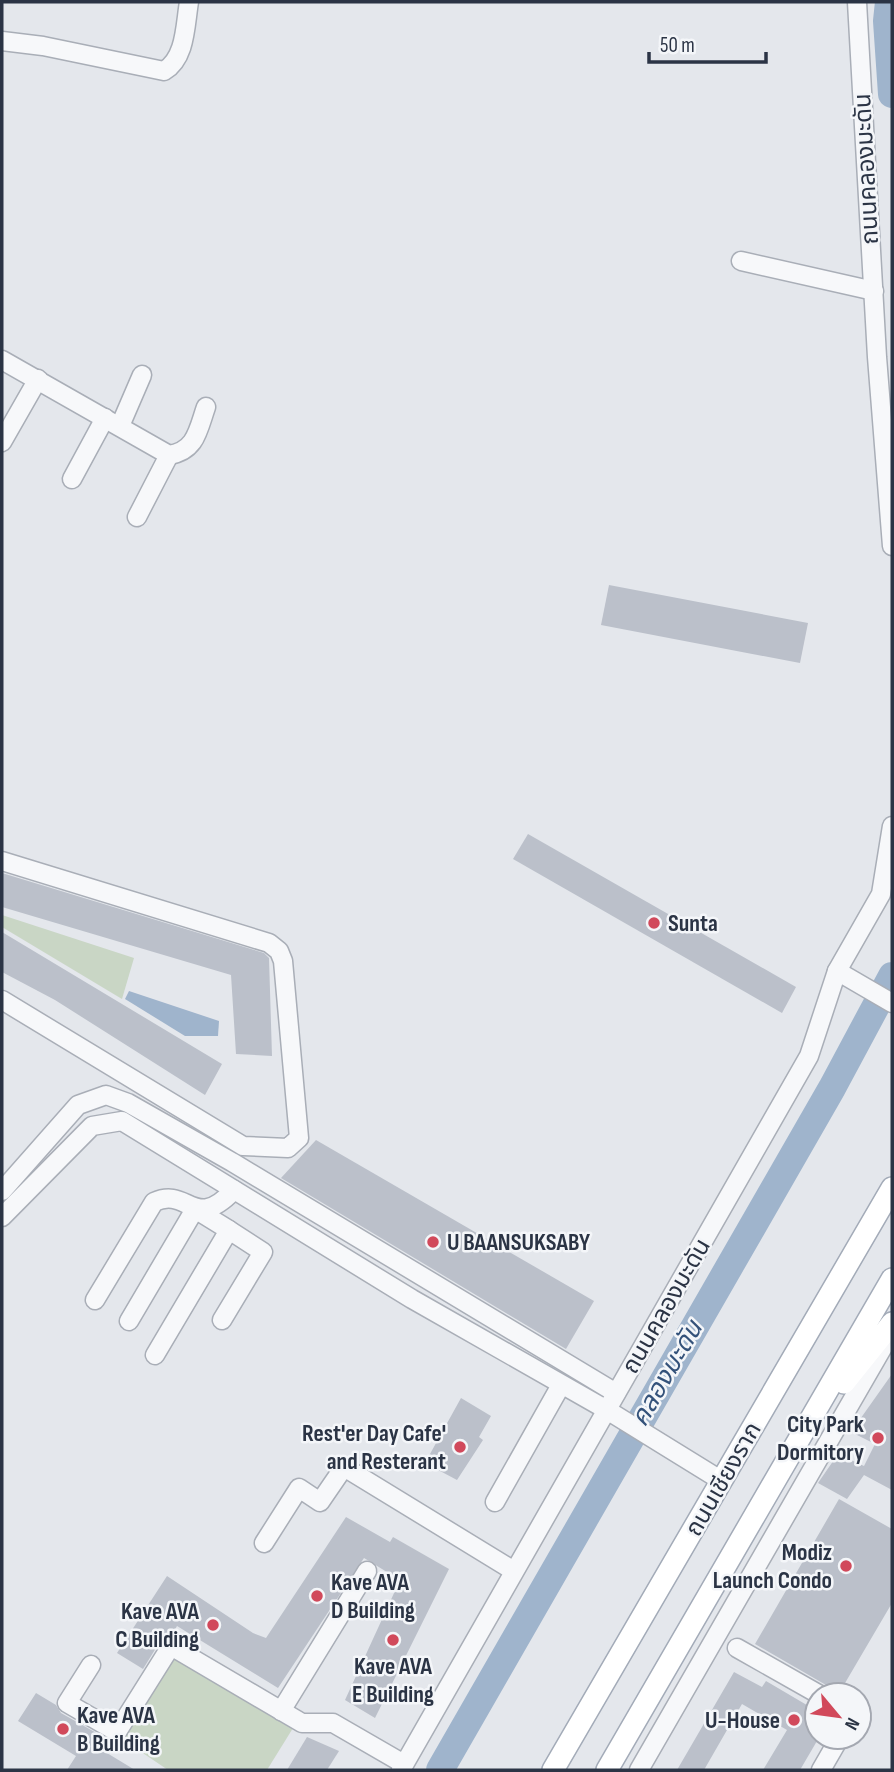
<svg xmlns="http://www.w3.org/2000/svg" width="894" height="1772" viewBox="0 0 894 1772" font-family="'Sofia Sans Condensed','Noto Sans Thai',sans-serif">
<rect width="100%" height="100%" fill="#e4e7ec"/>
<g fill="#c9d6c5">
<path d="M2,915L134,958L122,999L2,927Z"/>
<path d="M176,1644L298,1720L267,1770H168L119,1737Z"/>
</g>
<path fill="#9fb4cc" d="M129,991L219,1021L218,1036H185L125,999Z"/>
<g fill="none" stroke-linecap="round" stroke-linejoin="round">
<g stroke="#9fb4cc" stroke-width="28">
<path d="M889,2L887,21L892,94"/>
<path d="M440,1770L832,1088L892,976"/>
</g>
</g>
<g fill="#bbc0ca">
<path d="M609,585L808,623L800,663L601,625Z"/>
<path d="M528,834L796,987L782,1013L513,859Z"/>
<path d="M2,873L264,953L269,958L272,1056L236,1054L231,975L2,907Z"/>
<path d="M2,932L222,1064L205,1095L55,1000L2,972Z"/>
<path d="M316,1140L594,1301L566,1349L281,1178Z"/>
<path d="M892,1374V1490L864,1475L847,1499L818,1483L838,1454L864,1466L875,1444L851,1432Z"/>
<path d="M461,1398L491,1416L479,1437L483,1440L457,1480L425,1463Z"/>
<path d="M839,1499L892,1529V1603L838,1695H834L826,1685L755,1644Z"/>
<path d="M346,1517L390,1542L393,1537L449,1569L375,1718L345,1700L400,1580L364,1558L278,1688L177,1626L172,1635L161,1640L143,1669L117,1653L167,1576L253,1633L266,1638Z"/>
<path d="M734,1672L762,1687L766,1681L817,1711V1741L800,1770H763L787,1730L742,1704L704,1770H677Z"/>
<path d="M36,1693L56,1705L61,1713L107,1739L102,1750L135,1770H67L76,1756L18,1721Z"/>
<path d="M307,1737L339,1751L327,1770H287Z"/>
</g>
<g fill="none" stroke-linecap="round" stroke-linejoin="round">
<defs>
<g id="minor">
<path d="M857,2L877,357L892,546"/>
<path d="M2,41L43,46L164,71C186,58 185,25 189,2"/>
<path d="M741,261L874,291"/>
<path d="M2,360L169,455C196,451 198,430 206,407"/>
<path d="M120,426L142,375"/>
<path d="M2,442L38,379"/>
<path d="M72,479L105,418"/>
<path d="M137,517L169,455"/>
<path d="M2,861L269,943L279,951L283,961L299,1138L288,1148L243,1146L2,1000"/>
<path d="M837,971L892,1003"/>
<path d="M2,1191L78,1105L106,1095L128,1103L232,1162L616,1393"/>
<path d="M2,1217L92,1126L122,1121L412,1299L607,1410L722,1481"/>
<path d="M95,1300L154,1202C189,1186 193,1233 234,1190"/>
<path d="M222,1320L263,1252L229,1230"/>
<path d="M129,1321L195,1209L229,1230L155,1355"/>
<path d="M495,1502L561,1385"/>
<path d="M264,1543L299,1488L320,1502L344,1467L514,1571"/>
<path d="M737,1648L820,1695"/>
<path d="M91,1665L67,1703L117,1732L171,1646L302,1723H333L404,1764"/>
<path d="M281,1711L367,1571"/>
<path d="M401,1770L809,1056L837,971L881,894L892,826"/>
<path d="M639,1770L887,1340"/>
<path d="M821,1770L840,1737"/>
</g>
<g id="major">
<path d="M844,1383L892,1323"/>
<path d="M553,1770L892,1188"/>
<path d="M607,1770L892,1279"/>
</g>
</defs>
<use href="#minor" stroke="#a9aeb7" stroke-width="21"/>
<use href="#major" stroke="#a3abb8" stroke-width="24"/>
<use href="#minor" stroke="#f7f8fa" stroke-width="18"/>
<use href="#major" stroke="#fff" stroke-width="21"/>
</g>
<g fill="#d1495b" stroke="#f4f6f9" stroke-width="2.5">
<circle cx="654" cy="923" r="7"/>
<circle cx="433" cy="1242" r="7"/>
<circle cx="878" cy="1438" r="7"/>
<circle cx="460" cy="1447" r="7"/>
<circle cx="846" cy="1566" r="7"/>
<circle cx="317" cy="1596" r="7"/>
<circle cx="213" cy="1625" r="7"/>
<circle cx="393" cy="1640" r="7"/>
<circle cx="794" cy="1720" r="7"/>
<circle cx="63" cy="1729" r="7"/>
</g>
<g text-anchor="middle" stroke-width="5" stroke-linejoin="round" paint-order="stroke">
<g font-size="24" fill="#2b3445" stroke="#f4f6f9">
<text transform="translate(866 169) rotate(-93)" y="8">ถนนคลองมะดัน</text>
<text transform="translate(666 1306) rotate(-60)" y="8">ถนนคลองมะดัน</text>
<text transform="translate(723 1479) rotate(-60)" y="8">ถนนเชียงราก</text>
</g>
<g font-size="24" font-weight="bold" fill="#2b3445" stroke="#f4f6f9" text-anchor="end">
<text x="668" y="931" text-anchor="start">Sunta</text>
<text x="447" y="1250" text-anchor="start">U BAANSUKSABY</text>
<text x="864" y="1432">City Park<tspan x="864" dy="28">Dormitory</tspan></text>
<text x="446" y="1441">Rest'er Day Cafe'<tspan x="446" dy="28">and Resterant</tspan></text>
<text x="832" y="1560">Modiz<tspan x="832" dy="28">Launch Condo</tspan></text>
<text x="331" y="1590" text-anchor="start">Kave AVA<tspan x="331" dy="28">D Building</tspan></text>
<text x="199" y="1619">Kave AVA<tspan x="199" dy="28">C Building</tspan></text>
<text x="393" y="1674" text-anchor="middle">Kave AVA<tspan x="393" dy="28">E Building</tspan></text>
<text x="77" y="1723" text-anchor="start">Kave AVA<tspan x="77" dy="28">B Building</tspan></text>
<text x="780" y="1728">U-House</text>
</g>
<g font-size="26" font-style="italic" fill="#34527a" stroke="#f4f6f9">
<text transform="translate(666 1373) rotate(-60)" y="9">คลองมะดัน</text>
</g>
</g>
<rect width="894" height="1772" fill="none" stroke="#2b3445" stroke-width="7"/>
<g transform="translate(838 1716) rotate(119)"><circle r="33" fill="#f4f6f9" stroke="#a4a8b1" stroke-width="2"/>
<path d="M0-5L12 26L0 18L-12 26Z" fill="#d1495b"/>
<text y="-10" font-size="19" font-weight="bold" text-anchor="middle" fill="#2b3445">N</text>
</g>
<path d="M649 52v10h117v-10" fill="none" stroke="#2b3445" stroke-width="3.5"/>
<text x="660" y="52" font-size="21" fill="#2b3445" stroke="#f4f6f9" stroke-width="5" paint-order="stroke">50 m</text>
</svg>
